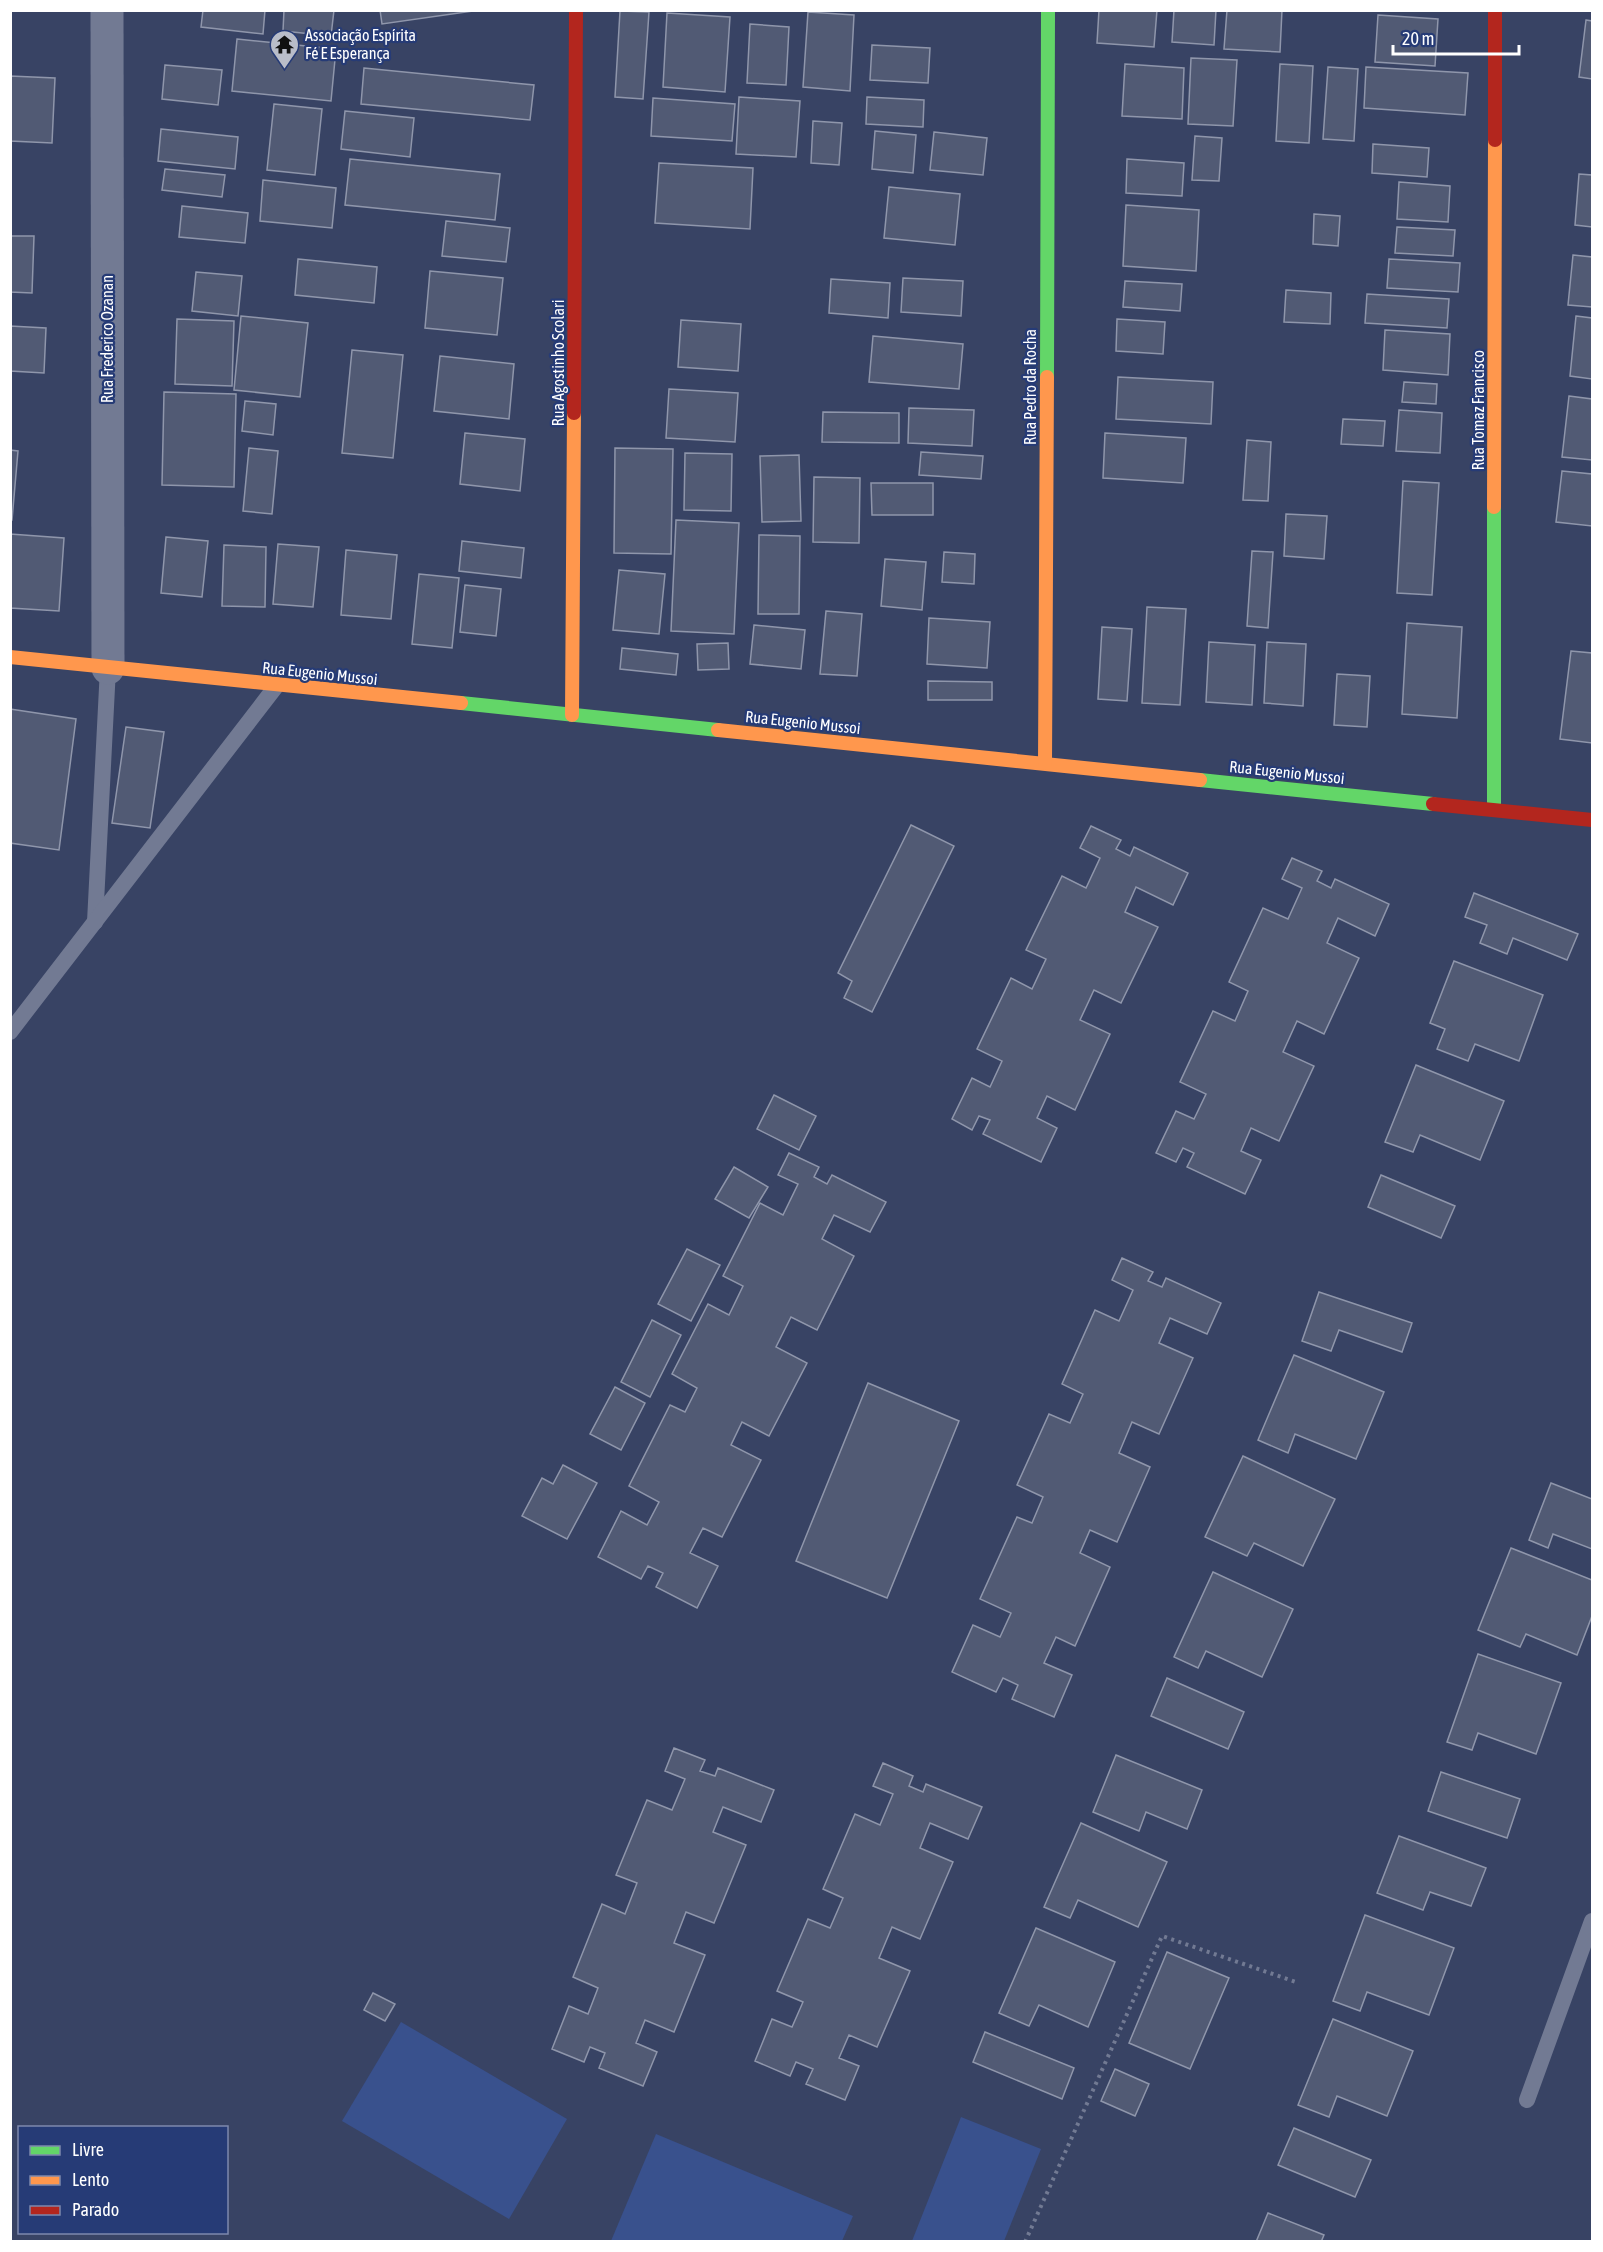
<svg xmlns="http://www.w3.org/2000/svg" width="1603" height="2252" viewBox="0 0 1603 2252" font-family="'Asap Condensed',sans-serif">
<rect width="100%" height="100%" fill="#384364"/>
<g fill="#39518d">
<path d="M401,2022L567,2119L509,2219L342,2121Z"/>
<path d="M961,2117L1041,2149L1004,2241H912Z"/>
<path d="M656,2134L853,2216L842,2241H611Z"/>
</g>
<g fill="#515a74" stroke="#8f96ab" stroke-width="1.5">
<path d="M203,10H265L263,34L201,27Z"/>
<path d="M284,10H334L331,36L283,31Z"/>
<path d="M380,10H480L382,24Z"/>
<path d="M1099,10H1157L1154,47L1097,43Z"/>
<path d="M1174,10H1216L1214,45L1172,42Z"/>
<path d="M1227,10H1282L1280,52L1224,49Z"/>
<path d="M620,11L649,12L643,99L615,97Z"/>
<path d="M808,12L854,15L850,91L803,87Z"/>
<path d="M667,13L730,17L725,92L663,87Z"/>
<path d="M1378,15L1438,19L1435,66L1375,62Z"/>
<path d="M1586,20L1592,21V79L1579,77Z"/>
<path d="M750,24L789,27L786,85L747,83Z"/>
<path d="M237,39L336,49L331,101L232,91Z"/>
<path d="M872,45L930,48L928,83L870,80Z"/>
<path d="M1191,58L1237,60L1233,126L1188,124Z"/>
<path d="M1125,64L1184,68L1182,119L1122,116Z"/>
<path d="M1280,64L1313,66L1309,143L1276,141Z"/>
<path d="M165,65L222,70L218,105L162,99Z"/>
<path d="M1328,67L1358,69L1354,141L1323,139Z"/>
<path d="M1366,67L1468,73L1465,115L1364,108Z"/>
<path d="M364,68L534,85L530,120L361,104Z"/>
<path d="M10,76L55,78L52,143L10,141Z"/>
<path d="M739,97L800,101L796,157L736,154Z"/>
<path d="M867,97L924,100L923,127L866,124Z"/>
<path d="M653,98L735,104L732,141L651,136Z"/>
<path d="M274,104L322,109L315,175L267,170Z"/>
<path d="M345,111L414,118L410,157L341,149Z"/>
<path d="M813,121L842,123L839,165L811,163Z"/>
<path d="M161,129L238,137L235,169L158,161Z"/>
<path d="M875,131L916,135L913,173L872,169Z"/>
<path d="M934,132L987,138L983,175L930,170Z"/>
<path d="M1195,136L1222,138L1219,181L1192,180Z"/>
<path d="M1373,144L1429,148L1427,177L1372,173Z"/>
<path d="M350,159L500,174L495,220L345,205Z"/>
<path d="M1127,159L1184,163L1182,196L1126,193Z"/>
<path d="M659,163L753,168L750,229L655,223Z"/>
<path d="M165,169L225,175L222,197L162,190Z"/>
<path d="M1579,174L1592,175V227L1575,225Z"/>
<path d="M263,180L336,188L332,228L260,221Z"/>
<path d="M1399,182L1450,186L1448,222L1397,219Z"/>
<path d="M889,187L960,194L955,245L884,238Z"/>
<path d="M1126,205L1199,210L1196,271L1123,266Z"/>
<path d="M182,206L248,213L245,243L179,237Z"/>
<path d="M1314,214L1340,216L1338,246L1313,244Z"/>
<path d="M446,221L510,228L506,262L442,256Z"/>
<path d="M1397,227L1455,230L1453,256L1395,253Z"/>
<path d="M10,236H34L32,293L10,292Z"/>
<path d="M1573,255L1592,257V307L1568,305Z"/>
<path d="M298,259L377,267L374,303L295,295Z"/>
<path d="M1389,259L1460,263L1458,292L1387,288Z"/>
<path d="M430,271L503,278L497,335L425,328Z"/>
<path d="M196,272L242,276L238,316L192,311Z"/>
<path d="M903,278L963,281L961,316L901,312Z"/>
<path d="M831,279L890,283L888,318L829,313Z"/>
<path d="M1125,281L1182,284L1180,311L1123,307Z"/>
<path d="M1286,290L1331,293L1330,324L1284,322Z"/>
<path d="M1367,294L1449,299L1447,328L1365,323Z"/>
<path d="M241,316L308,323L300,397L234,390Z"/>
<path d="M1576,316L1592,318V379L1570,376Z"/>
<path d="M177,319L234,321L232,386L175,384Z"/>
<path d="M1117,319L1165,322L1163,354L1116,351Z"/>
<path d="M681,320L741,324L738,371L678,367Z"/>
<path d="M10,326L46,328L44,373L10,371Z"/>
<path d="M1385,330L1450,334L1448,375L1383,370Z"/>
<path d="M873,336L963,344L959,389L869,382Z"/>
<path d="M352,350L403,355L393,458L342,453Z"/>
<path d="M440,356L514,364L509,419L434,411Z"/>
<path d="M1118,377L1213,382L1211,424L1116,419Z"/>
<path d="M1404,382L1437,384L1436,404L1402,402Z"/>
<path d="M669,389L738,393L735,442L666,438Z"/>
<path d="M164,392L236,394L234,487L162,485Z"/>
<path d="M1569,396L1592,399V460L1562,457Z"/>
<path d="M245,401L276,404L273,435L242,431Z"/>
<path d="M909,408L974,410L972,446L908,443Z"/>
<path d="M1399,410L1442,413L1440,453L1396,451Z"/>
<path d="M823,412L899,413V443L822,442Z"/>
<path d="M1343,419L1385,421L1383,446L1341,444Z"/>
<path d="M465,433L525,439L520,491L460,484Z"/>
<path d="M1105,433L1186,438L1183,483L1103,478Z"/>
<path d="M1247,440L1271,442L1268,501L1243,500Z"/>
<path d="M249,448L278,451L272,514L243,511Z"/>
<path d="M615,448L673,449L671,554L614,553Z"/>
<path d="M10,450L18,451L12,520H10Z"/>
<path d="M921,452L983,456L981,479L919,475Z"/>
<path d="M685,453L732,454L731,511L684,510Z"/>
<path d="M799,455L801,521L762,522L760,456Z"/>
<path d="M1562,471L1592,474V526L1556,522Z"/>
<path d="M814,477L860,478L859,543L813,542Z"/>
<path d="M1403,481L1439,483L1432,595L1397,593Z"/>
<path d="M871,483H933V515H872Z"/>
<path d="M1286,514L1327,516L1324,559L1284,556Z"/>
<path d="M676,520L739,523L734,634L671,631Z"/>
<path d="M10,534L64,538L59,611L10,608Z"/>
<path d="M759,535L800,536L799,614H758Z"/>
<path d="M166,537L208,541L202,597L161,593Z"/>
<path d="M462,541L524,548L521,578L459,571Z"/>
<path d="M278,544L319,547L313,607L273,604Z"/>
<path d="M224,545L266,547L265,607L222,606Z"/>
<path d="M346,550L397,555L391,619L341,615Z"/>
<path d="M1252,551L1273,552L1268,628L1247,626Z"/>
<path d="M944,552L975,554L974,584L942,582Z"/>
<path d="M885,559L926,562L922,610L881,606Z"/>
<path d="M619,570L665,574L659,634L613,630Z"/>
<path d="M419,574L459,578L452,648L412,644Z"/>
<path d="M465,585L501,589L496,636L460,632Z"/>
<path d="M1147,607L1186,609L1180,705L1142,703Z"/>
<path d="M826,611L862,614L857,676L820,674Z"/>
<path d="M929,618L990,622L987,668L927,664Z"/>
<path d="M1407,623L1462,627L1457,718L1402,714Z"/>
<path d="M754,625L805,630L801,669L750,664Z"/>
<path d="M1102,627L1132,629L1127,701L1098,699Z"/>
<path d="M1209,642L1255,645L1252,705L1206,702Z"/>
<path d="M1267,642L1306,644L1303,706L1264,703Z"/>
<path d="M728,643L729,669L698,670L697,644Z"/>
<path d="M622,648L678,654L676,675L620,669Z"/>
<path d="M1571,651L1592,653V743L1560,739Z"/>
<path d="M1337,674L1370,676L1367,727L1334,725Z"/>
<path d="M928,681L992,682V700H928Z"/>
<path d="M10,709L76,719L59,850L10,843Z"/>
<path d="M126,727L164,732L150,828L112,823Z"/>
<path d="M911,825L954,846L872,1012L844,998L852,981L838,973Z"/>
<path d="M1091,826L1121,840L1116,849L1130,856L1134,847L1188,873L1173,905L1136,887L1125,912L1158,927L1121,1003L1094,990L1080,1020L1110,1034L1075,1110L1047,1096L1037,1118L1057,1128L1041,1162L983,1134L990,1120L979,1116L972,1130L952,1119L972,1078L990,1087L1002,1061L977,1049L1011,978L1032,989L1046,959L1026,950L1062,876L1086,888L1100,858L1080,848Z"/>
<path d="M1292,858L1322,871L1317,881L1331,888L1335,879L1389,904L1375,936L1338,918L1327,943L1359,958L1324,1034L1297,1021L1283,1052L1314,1066L1279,1141L1251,1128L1241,1151L1261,1160L1245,1194L1187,1167L1194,1153L1183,1148L1176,1162L1156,1153L1176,1111L1194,1119L1206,1094L1180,1082L1213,1011L1235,1021L1248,991L1229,982L1263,908L1288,919L1302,888L1282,879Z"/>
<path d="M1474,893L1578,934L1567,960L1513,938L1507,954L1480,943L1487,925L1465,917Z"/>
<path d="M1454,961L1543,995L1519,1061L1475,1044L1468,1061L1437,1049L1445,1029L1430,1023Z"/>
<path d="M1416,1065L1504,1101L1480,1160L1420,1135L1413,1152L1385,1142Z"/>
<path d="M774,1095L816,1116L799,1150L757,1129Z"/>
<path d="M789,1153L819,1167L814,1177L827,1184L832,1175L886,1202L870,1232L834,1215L822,1239L854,1256L817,1330L791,1317L776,1347L807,1363L769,1436L742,1422L731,1445L761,1460L722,1537L703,1528L690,1553L718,1566L697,1608L656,1587L663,1573L648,1566L641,1579L598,1557L621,1511L647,1525L659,1502L629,1486L670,1405L685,1412L697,1388L672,1374L708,1304L729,1315L743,1286L723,1276L760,1203L783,1215L798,1184L778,1175Z"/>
<path d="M734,1167L768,1187L749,1218L715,1199Z"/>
<path d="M1381,1175L1455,1206L1441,1238L1368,1207Z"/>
<path d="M687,1249L720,1265L691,1321L658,1304Z"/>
<path d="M1122,1258L1153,1272L1148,1281L1162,1287L1166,1278L1221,1303L1207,1334L1170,1318L1159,1343L1193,1358L1159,1434L1132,1422L1119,1453L1150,1467L1117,1542L1090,1530L1080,1553L1110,1567L1075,1646L1056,1637L1044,1663L1072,1675L1054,1717L1012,1699L1018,1685L1003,1678L996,1692L952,1672L973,1625L1000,1637L1011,1613L980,1599L1017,1517L1032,1523L1043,1497L1017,1485L1049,1414L1070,1423L1083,1394L1062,1384L1095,1310L1119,1321L1133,1290L1112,1280Z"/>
<path d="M1319,1292L1412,1323L1402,1352L1339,1330L1331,1351L1302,1341Z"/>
<path d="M652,1320L681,1335L650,1397L621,1382Z"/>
<path d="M1294,1355L1384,1392L1356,1459L1295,1434L1288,1453L1258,1440Z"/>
<path d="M868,1383L959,1421L887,1598L796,1561Z"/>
<path d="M615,1387L645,1403L621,1450L590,1434Z"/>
<path d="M1243,1456L1335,1499L1303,1566L1254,1543L1247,1556L1205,1537Z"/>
<path d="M563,1465L597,1483L567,1539L522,1516L542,1478L553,1484Z"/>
<path d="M1551,1483L1592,1499V1549L1553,1534L1548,1548L1529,1540Z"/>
<path d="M1511,1548L1592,1580V1616L1577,1655L1526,1634L1520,1647L1478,1630Z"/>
<path d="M1213,1572L1293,1609L1262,1677L1206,1651L1198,1668L1174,1657Z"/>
<path d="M1478,1654L1561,1683L1536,1754L1478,1733L1472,1750L1447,1742Z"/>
<path d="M1167,1678L1244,1712L1228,1749L1151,1716Z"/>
<path d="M674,1748L705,1760L700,1771L715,1776L718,1768L774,1790L761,1822L723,1807L713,1832L746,1845L714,1923L686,1912L674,1943L705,1955L674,2032L645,2020L636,2043L657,2052L643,2086L599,2068L605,2053L590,2047L584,2062L552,2049L569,2006L588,2014L598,1988L573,1977L602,1904L625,1914L637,1883L616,1875L647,1800L672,1810L685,1779L665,1771Z"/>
<path d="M1116,1755L1202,1790L1187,1829L1146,1812L1139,1831L1093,1812Z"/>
<path d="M883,1763L913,1776L909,1786L923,1792L926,1784L982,1807L968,1839L930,1823L920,1848L953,1862L920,1939L892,1927L879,1958L910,1971L877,2047L849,2035L839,2058L859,2066L845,2100L806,2084L813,2069L796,2062L790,2076L755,2061L772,2019L792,2027L803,2002L777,1991L808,1919L830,1928L843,1898L823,1889L855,1814L880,1825L893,1794L873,1786Z"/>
<path d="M1441,1772L1520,1799L1507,1838L1428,1811Z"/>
<path d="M1081,1823L1167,1862L1138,1927L1078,1900L1070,1918L1044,1907Z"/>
<path d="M1399,1836L1486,1868L1471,1906L1430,1892L1423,1910L1377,1893Z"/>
<path d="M1365,1915L1454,1948L1429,2015L1367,1992L1360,2011L1333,2001Z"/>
<path d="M1036,1928L1115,1962L1088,2027L1039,2005L1029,2026L999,2013Z"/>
<path d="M1167,1952L1229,1978L1190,2069L1129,2043Z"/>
<path d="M373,1993L395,2004L385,2021L364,2010Z"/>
<path d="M1333,2019L1413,2051L1387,2116L1337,2096L1329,2117L1298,2105Z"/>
<path d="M985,2032L1074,2068L1062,2099L973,2062Z"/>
<path d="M1115,2069L1149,2084L1135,2116L1101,2101Z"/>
<path d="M1294,2128L1371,2160L1355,2197L1278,2165Z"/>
<path d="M1268,2213L1324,2235L1321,2242H1256Z"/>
</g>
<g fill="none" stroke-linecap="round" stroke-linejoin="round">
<path stroke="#727a93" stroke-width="4" stroke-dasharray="3 4.5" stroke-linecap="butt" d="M1025,2242L1162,1936L1296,1982"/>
<g stroke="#727a93" stroke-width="16">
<path d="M95,922L108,668"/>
<path d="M10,1032L277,685"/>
<path d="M1527,2100L1592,1921"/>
</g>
<path stroke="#727a93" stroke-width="33" d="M107,10L108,668"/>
<g stroke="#63d668" stroke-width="14">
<path d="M1047,377L1048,10"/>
<path d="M461,703L718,730"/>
<path d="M1200,780L1433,804"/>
<path d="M1494,810V507"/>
</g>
<g stroke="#ff974d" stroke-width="14">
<path d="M1494,507L1495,140"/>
<path d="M10,657L461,703"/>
<path d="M572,715L574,413"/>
<path d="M718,730L1200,780"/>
<path d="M1045,763L1047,377"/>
</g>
<g stroke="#b3261e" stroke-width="14">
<path d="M1495,140V10"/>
<path d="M574,413L576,10"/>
<path d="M1433,804L1592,820"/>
</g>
</g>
<defs>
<symbol id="temple-pin" viewBox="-11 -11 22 30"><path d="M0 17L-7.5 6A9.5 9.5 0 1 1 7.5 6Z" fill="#b9bdc9" stroke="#263b76"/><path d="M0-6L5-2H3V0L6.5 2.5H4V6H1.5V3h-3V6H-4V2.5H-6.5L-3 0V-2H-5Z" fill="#111"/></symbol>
</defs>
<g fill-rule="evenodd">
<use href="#temple-pin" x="268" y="28" width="33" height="45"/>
</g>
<g text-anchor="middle" stroke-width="4.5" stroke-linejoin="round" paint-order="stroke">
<g font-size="16" fill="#fff" stroke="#263b76" text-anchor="start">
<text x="305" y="41">Associação Espírita<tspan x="305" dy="18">Fé E Esperança</tspan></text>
</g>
<g font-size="16" fill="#fff" stroke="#263b76">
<text transform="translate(107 339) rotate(-90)" y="6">Rua Frederico Ozanan</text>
<text transform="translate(558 363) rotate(-90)" y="6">Rua Agostinho Scolari</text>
<text transform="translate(1030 387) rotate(-90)" y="6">Rua Pedro da Rocha</text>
<text transform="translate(1478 410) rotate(-90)" y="6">Rua Tomaz Francisco</text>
<text transform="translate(320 673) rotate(6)" y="6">Rua Eugenio Mussoi</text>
<text transform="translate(803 722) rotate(6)" y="6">Rua Eugenio Mussoi</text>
<text transform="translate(1287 772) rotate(6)" y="6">Rua Eugenio Mussoi</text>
</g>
</g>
<rect width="1603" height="2252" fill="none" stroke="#ffffff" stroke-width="24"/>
<rect x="18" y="2126" width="210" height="108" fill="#263b76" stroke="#7d89ad" stroke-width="1.5"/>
<rect x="30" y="2146" width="30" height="9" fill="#63d668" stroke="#7d89ad" stroke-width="1.5"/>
<text x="72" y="2156" font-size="18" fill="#ffffff">Livre</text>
<rect x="30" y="2176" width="30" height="9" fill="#ff974d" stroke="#7d89ad" stroke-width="1.5"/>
<text x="72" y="2186" font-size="18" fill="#ffffff">Lento</text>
<rect x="30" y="2206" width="30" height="9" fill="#b3261e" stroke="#7d89ad" stroke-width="1.5"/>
<text x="72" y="2216" font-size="18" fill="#ffffff">Parado</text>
<path d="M1393 45v9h126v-9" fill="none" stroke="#ffffff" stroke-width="3"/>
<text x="1402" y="45" font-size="18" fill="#ffffff" stroke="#263b76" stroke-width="4.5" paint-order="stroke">20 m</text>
</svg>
